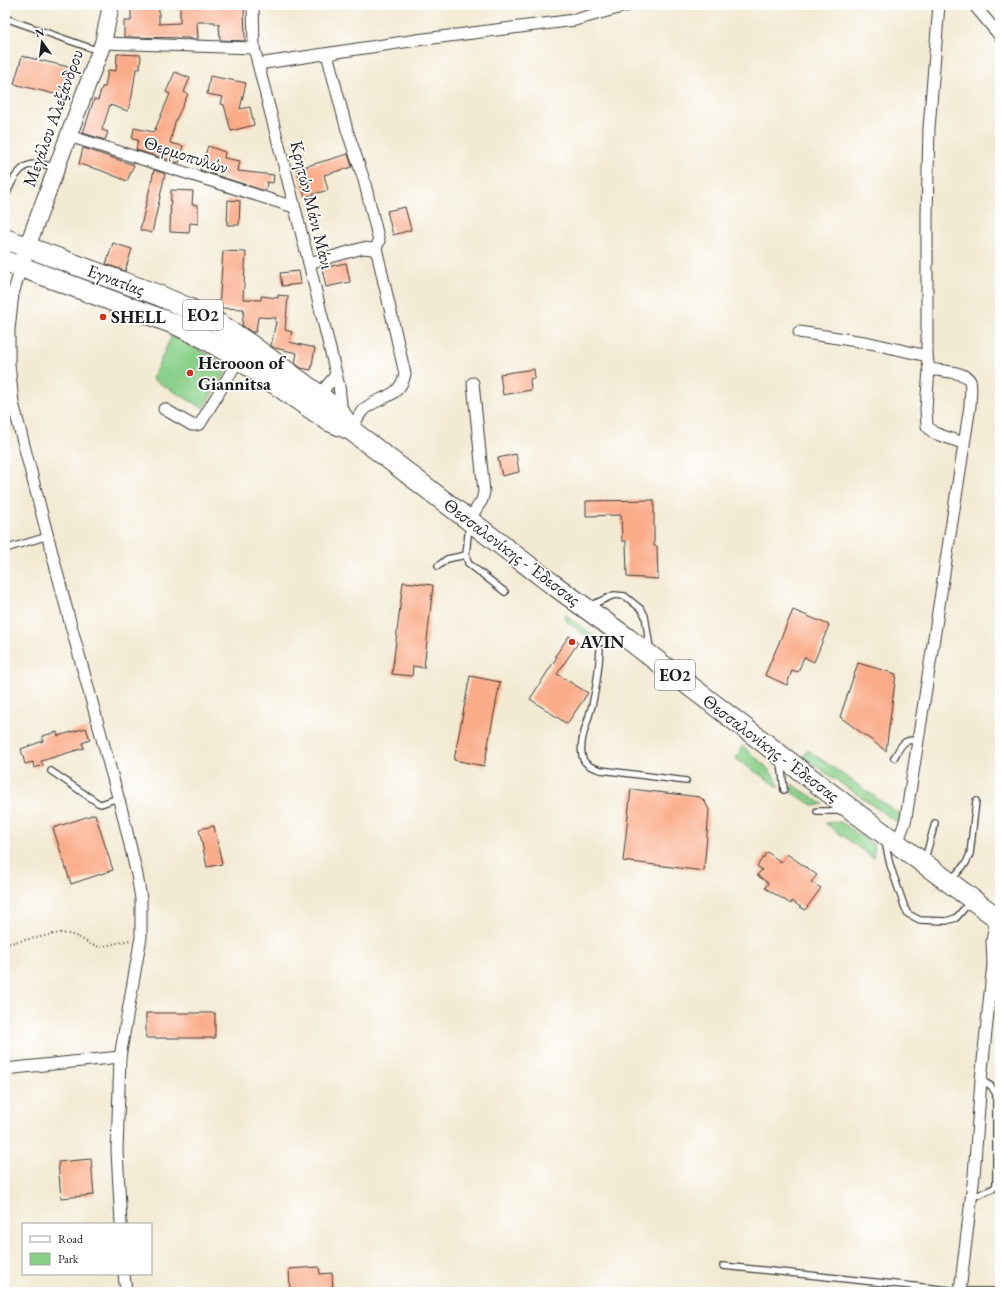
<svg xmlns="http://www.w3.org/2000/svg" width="1005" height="1297" viewBox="0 0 1005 1297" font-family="'EB Garamond',serif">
<rect width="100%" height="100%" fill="#fff"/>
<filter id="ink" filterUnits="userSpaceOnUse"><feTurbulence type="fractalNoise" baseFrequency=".025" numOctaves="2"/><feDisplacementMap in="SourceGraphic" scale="8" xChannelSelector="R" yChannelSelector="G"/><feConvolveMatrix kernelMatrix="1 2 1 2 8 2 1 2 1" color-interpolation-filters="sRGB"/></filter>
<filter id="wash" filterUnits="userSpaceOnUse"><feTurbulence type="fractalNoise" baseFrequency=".012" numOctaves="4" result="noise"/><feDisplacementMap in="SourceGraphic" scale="16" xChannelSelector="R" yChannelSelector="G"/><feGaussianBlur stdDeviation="0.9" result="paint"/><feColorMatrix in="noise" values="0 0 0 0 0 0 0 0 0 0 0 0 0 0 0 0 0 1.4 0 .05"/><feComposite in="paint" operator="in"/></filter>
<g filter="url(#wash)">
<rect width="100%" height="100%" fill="#f3ead3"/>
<g fill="#8bd08a" stroke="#547653">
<path d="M172,335L230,366L203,408L152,379Z"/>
<path d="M564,614L603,642H594L567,622Z"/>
<path d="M742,746C759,761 771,767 780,788L736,759Z"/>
<path d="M808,750L901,815L900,821H895L803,757Z"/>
<path d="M792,784L823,804L815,806L792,793Z"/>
<path d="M841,822L875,846L873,858L825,823Z"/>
</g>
<g id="blocks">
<g fill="#faab88">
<path d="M131,5H159V24L180,23V5H211V7L244,5L245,41L220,40L219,24H215V22H197L198,39H189V38L124,37V21H131Z"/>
<path d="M117,54L141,55L140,69H136L132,96L128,111L110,105L102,130L108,132L105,140L83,133L94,99L98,100L102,87H105L108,70L116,71Z"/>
<path d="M22,56L73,68L66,97L14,84Z"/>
<path d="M175,72L190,78L184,92L188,94L175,122L170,143L183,146L179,163L136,150L138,140L132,139L134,128L154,132L170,94L166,92Z"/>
<path d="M210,76L246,83L240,109L250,107L254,125L231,131L224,105L221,104L223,97L207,94Z"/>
<path d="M208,146L225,152L224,158L240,161L238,171L274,175L273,183L267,182L266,190H262L200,170Z"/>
<path d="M83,148L134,165L127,181L100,170L79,164Z"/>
<path d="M348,154L352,167L324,175L328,190L305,197L297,169Z"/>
<path d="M154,170L165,174L152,233L140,230Z"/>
<path d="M171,190L193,191L192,205H198V224L190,223L189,233L170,232Z"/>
<path d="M228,200L240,201L239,225H227Z"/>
<path d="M405,207L411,230L393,235L387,211Z"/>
<path d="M113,243L132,249L125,271L106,264Z"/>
<path d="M223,251L246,252L243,299L261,300V296L278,298V295L288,296L285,330L292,332L289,342L315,348L311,370L301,368L295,363L297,353L275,348L271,346L276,322H275L276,318L258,317L256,332H251L242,325L244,309L219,308Z"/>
<path d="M346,263L350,282L326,287L322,268Z"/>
<path d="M299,271L301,284L282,286L280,273Z"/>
<path d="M534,369L535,378L530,379L531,390L503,395L500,374Z"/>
<path d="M516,454L519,472L502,476L498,458Z"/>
<path d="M654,500V546H657L658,579L627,577L626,541H622L621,515L586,516V501Z"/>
<path d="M403,582L433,585L424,668L413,666L412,676L392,674Z"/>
<path d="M793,610L829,625L814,662L804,657L798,672L792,670L787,685L765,675Z"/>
<path d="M569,636L578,643L557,674L588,693L567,724L530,699L557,657L555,656Z"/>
<path d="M858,663L896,674L886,751L840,717Z"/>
<path d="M470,676L500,682L484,766L454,760Z"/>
<path d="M86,728L90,740L82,743L84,748L41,761L43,765L34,768L33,762L25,764L21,749L43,741L42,736L57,732L58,736Z"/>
<path d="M631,789L700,797L705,802L709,810L704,871L623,861Z"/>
<path d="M95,814L113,870L71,884L53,828Z"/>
<path d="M214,826L222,864L207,867L199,829Z"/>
<path d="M767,852L781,862L787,854L817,875L811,882L821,888L805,910L792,901L791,904L765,888L768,883L757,875L762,870L757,866Z"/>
<rect x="146" y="1013" width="69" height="25"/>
<path d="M91,1159L94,1195L61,1198L58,1162Z"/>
<path d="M319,1267L320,1274L332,1273L333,1291L290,1292L289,1269Z"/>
</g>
</g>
</g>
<g filter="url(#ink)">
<use href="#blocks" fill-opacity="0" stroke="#3c3b37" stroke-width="1"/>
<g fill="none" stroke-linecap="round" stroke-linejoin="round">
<defs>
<g id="lane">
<path d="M5,18L99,51"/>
<path d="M5,198C11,183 19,162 39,164C44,164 49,166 54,167"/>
<path d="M469,525L466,555L468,563L505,592"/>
<path d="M5,549L48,536"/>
<path d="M438,566L447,559L466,555"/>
<path d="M589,606L614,595L625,596L642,610L645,616L650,648"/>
<path d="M600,649C599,666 597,684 593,701C590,718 577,742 583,759C586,766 594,768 601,770L686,781"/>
<path d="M894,758C900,748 903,737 917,741"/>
<path d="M781,762L784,790"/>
<path d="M51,771L98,803L101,804L118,798"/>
<path d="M817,811H843"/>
<path d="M885,842L890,865L905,908L908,914L920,920L946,921L956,918L970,902"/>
<path d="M925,859L935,823"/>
<path d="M951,880L966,863L970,854L976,801"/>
<path d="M971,1198L994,1188L996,1185V1094L991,1086L981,1080"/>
<path d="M723,1266L960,1291H1000"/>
</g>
<g id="street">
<path d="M253,5L254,48L309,263L339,386L341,404L339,412"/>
<path d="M939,5L929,128L927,215V356L929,369L926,409L927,426L934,433L963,443"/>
<path d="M974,5L1000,36"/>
<path d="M103,43L254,48"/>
<path d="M327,54L347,130L364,180L379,241L375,251"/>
<path d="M258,64L417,40L575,20L629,5"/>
<path d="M69,136L294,207"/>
<path d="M309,263L363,248L373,249L377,252L405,374C400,399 378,396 363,410C358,416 355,423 351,430"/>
<path d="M21,267L13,294L9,329V364L13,403L70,622L123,815L137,875L141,899V937L120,1057L117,1151L121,1224"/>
<path d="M799,332L870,343L927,356"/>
<path d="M319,395L336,375"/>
<path d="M164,409L192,425H196L200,424L239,359"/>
<path d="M469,520L482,500L484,492L473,383"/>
<path d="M897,843L904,825L906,818L970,406C970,398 972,388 970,381C966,371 939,371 929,369"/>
<path d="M5,1069L120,1057"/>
<path d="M124,1274L126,1292"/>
<path d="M960,1291L974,1175L981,1080L993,964L992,941L996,917"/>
</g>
<path id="secondary" d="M23,258L103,43L111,5"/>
<g id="highway">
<path d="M5,239L158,295L188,308L213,320L248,343L319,395L339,412L351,430"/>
<path d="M5,261L177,325L204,338L239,359L329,421L351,430L551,583L627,638L856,813L1000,920"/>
</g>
</defs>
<use href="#lane" stroke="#3c3b37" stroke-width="8"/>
<use href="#street" stroke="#3c3b37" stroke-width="13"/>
<use href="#secondary" stroke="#3c3b37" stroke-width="18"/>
<use href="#highway" stroke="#3c3b37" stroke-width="22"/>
<path stroke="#3c3b37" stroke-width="2" stroke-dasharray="1 3" stroke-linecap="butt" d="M5,944L59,933L69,934L78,937L92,945L100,947L130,940"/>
<use href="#lane" stroke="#fff" stroke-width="5.5"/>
<use href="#street" stroke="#fff" stroke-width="11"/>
<use href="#secondary" stroke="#fff" stroke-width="16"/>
<use href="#highway" stroke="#fff" stroke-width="20"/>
</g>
</g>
<g fill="#c8321e" stroke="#fff" stroke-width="1.5">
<circle cx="103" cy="317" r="4"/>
<circle cx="190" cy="373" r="4"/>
<circle cx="572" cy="642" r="4"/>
</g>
<g text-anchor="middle" stroke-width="3.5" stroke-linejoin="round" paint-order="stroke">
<g fill="#fff" stroke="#606060" stroke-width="1">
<rect x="183" y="300" width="40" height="30" rx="3"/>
<rect x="655" y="660" width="40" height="30" rx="3"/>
</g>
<g font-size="17" font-weight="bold" fill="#1c1c1c">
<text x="203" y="321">ΕΟ2</text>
<text x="675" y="681">ΕΟ2</text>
</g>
<g font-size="18" fill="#1c1c1c" stroke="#fff">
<text transform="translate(53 118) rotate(-70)" y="6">Μεγάλου Αλεξάνδρου</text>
<text transform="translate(186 155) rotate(18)" y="6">Θερμοπυλών</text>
<text transform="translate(312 205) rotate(76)" y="6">Κρητών Μάνι Μάνι</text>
<text transform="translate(116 280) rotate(20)" y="6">Εγνατίας</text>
<text transform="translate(512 552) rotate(37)" y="6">Θεσσαλονίκης - Έδεσσας</text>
<text transform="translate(771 748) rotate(37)" y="6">Θεσσαλονίκης - Έδεσσας</text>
</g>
<g font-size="18" font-weight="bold" fill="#1c1c1c" stroke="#fff" text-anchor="start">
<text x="111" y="323">SHELL</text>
<text x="198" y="369">Herooon of<tspan x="198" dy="21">Giannitsa</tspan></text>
<text x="580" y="648">AVIN</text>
</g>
</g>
<rect width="1005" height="1297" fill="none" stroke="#fff" stroke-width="20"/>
<rect x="22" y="1223" width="130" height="52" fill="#ffffff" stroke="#a4a4a4"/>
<rect x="30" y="1236" width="20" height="6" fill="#ffffff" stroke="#a4a4a4"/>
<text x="58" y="1243" font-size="12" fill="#1c1c1c">Road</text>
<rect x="30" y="1253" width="20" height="12" fill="#8bd08a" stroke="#a4a4a4"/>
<text x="58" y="1263" font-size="12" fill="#1c1c1c">Park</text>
<g transform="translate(42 42) rotate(346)" stroke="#ffffff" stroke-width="3" paint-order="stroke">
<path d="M0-3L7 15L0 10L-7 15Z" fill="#1c1c1c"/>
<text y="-6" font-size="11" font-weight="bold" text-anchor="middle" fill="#1c1c1c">N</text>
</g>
</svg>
